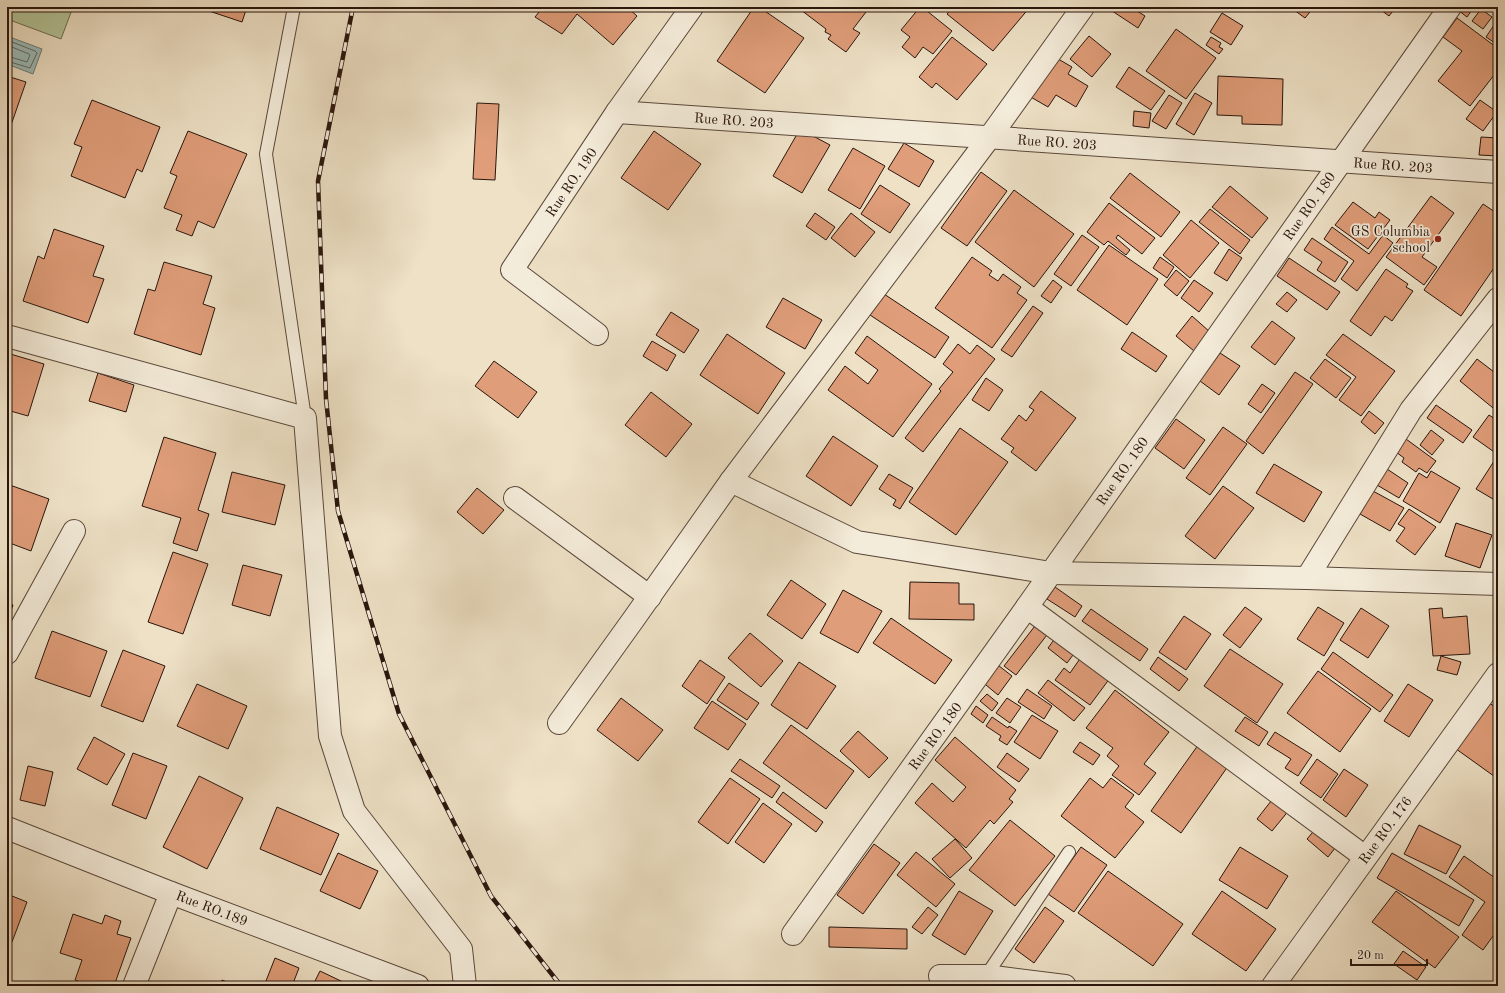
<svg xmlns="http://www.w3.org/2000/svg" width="1505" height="993" viewBox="0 0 1505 993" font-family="'Old Standard TT',serif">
<rect width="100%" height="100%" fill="#eee1c6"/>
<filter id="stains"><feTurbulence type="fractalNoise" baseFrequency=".005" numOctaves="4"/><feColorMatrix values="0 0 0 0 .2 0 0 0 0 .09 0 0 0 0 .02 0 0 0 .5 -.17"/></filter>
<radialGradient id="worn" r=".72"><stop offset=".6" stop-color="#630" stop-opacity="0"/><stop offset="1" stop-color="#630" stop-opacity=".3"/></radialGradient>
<path fill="#b4c498" stroke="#6e6c52" d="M7,7H73L61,39L7,19Z"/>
<path fill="#9bbcba" stroke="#6d7975" d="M7,36L42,49L33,74L7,64Z"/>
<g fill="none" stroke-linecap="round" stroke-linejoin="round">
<g stroke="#626864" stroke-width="1">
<path d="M7,40L35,51L37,53L30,68L7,61"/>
<path d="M7,45L29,54L30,55L27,62L7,56"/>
</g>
</g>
<g fill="#df9d79" stroke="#29150d">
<path d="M197,7H247L242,22Z"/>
<path d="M543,7H627L637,16L613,45L577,14L562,34L535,17Z"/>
<path d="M754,7H759L804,38L765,93L717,61Z"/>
<path d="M797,7H860L866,12L853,29L860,33L846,52L828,39L831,35L825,32L826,29Z"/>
<path d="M920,7H922L952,31L933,54L923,47L915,58L902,47L910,37L901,30Z"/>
<path d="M953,7H1030L993,51L947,14Z"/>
<path d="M1106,7H1131L1145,16L1138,28Z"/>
<path d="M1290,7H1314L1305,18Z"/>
<path d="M1377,7H1396L1389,16Z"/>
<path d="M1454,7H1474L1467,17Z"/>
<path d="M1481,9L1492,17L1483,29L1472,21Z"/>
<path d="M1222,13L1243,26L1231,45L1210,32Z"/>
<path d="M1457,18L1496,47L1493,51L1498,55V70L1470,106L1438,81L1462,51L1443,37Z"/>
<path d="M1494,25L1498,28V45L1486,37Z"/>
<path d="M1176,29L1216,58L1186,99L1146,71Z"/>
<path d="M1089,36L1111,54L1092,77L1070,59Z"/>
<path d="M952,37L987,64L957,100L936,83L932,88L919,77Z"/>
<path d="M1211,37L1221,43L1219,47L1223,49L1219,54L1206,45Z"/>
<path d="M1053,56L1072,67L1068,74L1088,86L1076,107L1056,95L1048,107L1029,96Z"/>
<path d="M1129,67L1165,91L1151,110L1116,87Z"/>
<path d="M7,76L26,82L10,128L7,126Z"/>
<path d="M1218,76L1283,79L1282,125L1242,124V116L1217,115Z"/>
<path d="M1195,93L1212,103L1194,135L1176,124Z"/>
<path d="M1169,95L1182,103L1166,129L1152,121Z"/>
<path d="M92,100L160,127L142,172L137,169L125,198L71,176L82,147L74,144Z"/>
<path d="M1480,100L1497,112L1483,131L1466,119Z"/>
<path d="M477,103L499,104L495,180L473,179Z"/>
<path d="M1134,111L1151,113L1149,128L1133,126Z"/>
<path d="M800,129L830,145L802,193L773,176Z"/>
<path d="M188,131L247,154L214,228L198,221L192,236L176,230L182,215L164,208L177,176L170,173Z"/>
<path d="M654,131L701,164L668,210L621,178Z"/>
<path d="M1481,137L1498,138V156L1479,155Z"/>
<path d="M904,143L934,161L919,187L888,169Z"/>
<path d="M853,148L885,166L860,209L828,190Z"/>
<path d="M981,172L1007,191L967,246L941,228Z"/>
<path d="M1130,173L1180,212L1161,237L1110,198Z"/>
<path d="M880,185L910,204L890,233L861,214Z"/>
<path d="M1230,186L1268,218L1252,238L1212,207Z"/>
<path d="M1014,190L1074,234L1034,287L975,242Z"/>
<path d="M1431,196L1454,213L1422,257L1437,267L1424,285L1386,257Z"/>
<path d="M1353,202L1375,218L1379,212L1390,220L1368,249L1335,225Z"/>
<path d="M1109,203L1155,238L1142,254L1118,235L1116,238L1130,250L1126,255L1108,241L1104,245L1087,232Z"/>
<path d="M1483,204L1498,214V262L1461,316L1424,290Z"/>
<path d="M1210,209L1250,240L1240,254L1199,222Z"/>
<path d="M815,213L835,227L826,240L806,226Z"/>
<path d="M851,213L875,232L855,257L831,238Z"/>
<path d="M1191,220L1219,243L1190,278L1163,255Z"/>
<path d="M1332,227L1369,254L1383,235L1393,243L1357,291L1341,279L1354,261L1324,239Z"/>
<path d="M54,229L104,246L93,276L104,279L88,323L23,301L38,256L44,259Z"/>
<path d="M1082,235L1099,247L1071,286L1054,274Z"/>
<path d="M1312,238L1348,262L1335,282L1317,270L1322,262L1304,250Z"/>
<path d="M1109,245L1158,279L1127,325L1077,290Z"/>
<path d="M1229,249L1242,258L1227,281L1214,273Z"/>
<path d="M972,257L992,271L989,275L998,281L1003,274L1021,287L1017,293L1027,300L992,348L935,308Z"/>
<path d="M1160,257L1174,267L1167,278L1153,268Z"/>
<path d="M1289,258L1340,292L1327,310L1277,276Z"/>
<path d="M164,262L212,276L203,304L215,308L201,355L134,334L148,289L155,291Z"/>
<path d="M1386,269L1408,284L1406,287L1413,291L1392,321L1385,316L1371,336L1350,321Z"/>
<path d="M1176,270L1189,281L1177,296L1164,285Z"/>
<path d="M1053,280L1062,287L1051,303L1041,296Z"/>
<path d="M1194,280L1213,293L1199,312L1181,298Z"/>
<path d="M1287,292L1297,300L1287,312L1276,304Z"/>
<path d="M884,294L949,337L935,358L870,315Z"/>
<path d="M783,298L822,320L805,349L766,327Z"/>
<path d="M1033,306L1043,313L1012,357L1001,350Z"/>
<path d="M671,312L699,330L684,353L656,335Z"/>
<path d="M1192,316L1210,332L1194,351L1176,336Z"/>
<path d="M1272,321L1295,338L1275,365L1251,347Z"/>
<path d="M1132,332L1167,356L1156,372L1121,349Z"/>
<path d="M727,334L785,373L758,414L700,375Z"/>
<path d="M1343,334L1395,371L1361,416L1339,400L1356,377L1326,355Z"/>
<path d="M867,336L932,384L893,437L828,390L845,366L868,384L878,370L855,353Z"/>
<path d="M652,341L676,355L667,371L643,356Z"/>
<path d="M958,344L970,354L977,345L995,359L923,452L905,438L941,391L939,389L953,372L943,364Z"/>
<path d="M7,353L44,364L28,416L7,410Z"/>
<path d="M1220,353L1240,366L1219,395L1200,381Z"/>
<path d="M1325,359L1351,378L1336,398L1310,378Z"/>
<path d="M1477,359L1498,375V412L1460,381Z"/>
<path d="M494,361L537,392L518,418L475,386Z"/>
<path d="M1295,372L1313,384L1263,454L1246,441Z"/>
<path d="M98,373L134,385L126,412L89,401Z"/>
<path d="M986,378L1003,390L989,411L972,400Z"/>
<path d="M1262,384L1275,393L1261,413L1248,404Z"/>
<path d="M1041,391L1076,418L1036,471L1011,452L1014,448L1001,439L1019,415L1026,421L1034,410L1029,407Z"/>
<path d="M651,392L692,424L666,457L625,425Z"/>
<path d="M1436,405L1472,430L1463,443L1427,418Z"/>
<path d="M1369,411L1384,423L1375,434L1361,422Z"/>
<path d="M1489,415L1498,421L1497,454L1473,437Z"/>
<path d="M1176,419L1205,440L1184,469L1155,448Z"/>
<path d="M1223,427L1247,444L1210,495L1186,478Z"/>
<path d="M960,428L1008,462L956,535L909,502Z"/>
<path d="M1431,430L1444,440L1432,455L1420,445Z"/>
<path d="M833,436L878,466L851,506L806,476Z"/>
<path d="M164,437L216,453L198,510L209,514L197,551L173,543L181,518L142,506Z"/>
<path d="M1406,439L1436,461L1427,473L1419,468L1416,472L1402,462L1404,458L1396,452Z"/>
<path d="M1498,455V502L1476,489Z"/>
<path d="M1274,464L1322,492L1304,522L1256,493Z"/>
<path d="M1387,469L1408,483L1399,498L1377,485Z"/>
<path d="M1431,471L1460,488L1440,523L1403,501L1419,473L1427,478Z"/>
<path d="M232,472L285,485L275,525L222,512Z"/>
<path d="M889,474L913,488L900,509L893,505L896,500L879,489Z"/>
<path d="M7,484L49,499L31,551L7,542Z"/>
<path d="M1223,486L1254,508L1215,559L1185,536Z"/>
<path d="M477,488L504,510L483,534L457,512Z"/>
<path d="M1373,491L1404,508L1390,531L1360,514Z"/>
<path d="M1409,509L1436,527L1415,555L1396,541L1405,528L1398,524Z"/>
<path d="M1456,523L1492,535L1480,568L1445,556Z"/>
<path d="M173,552L208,564L183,634L148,622Z"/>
<path d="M243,565L282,575L270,616L232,605Z"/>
<path d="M791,580L826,604L802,639L767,615Z"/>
<path d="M910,582L959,583V604H974V620L909,619Z"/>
<path d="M1055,587L1082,606L1075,617L1047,599Z"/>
<path d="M843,590L882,611L858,653L820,633Z"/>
<path d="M7,603L13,605L7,622Z"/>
<path d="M1245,607L1262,619L1240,648L1223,635Z"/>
<path d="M1318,607L1344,623L1324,656L1297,639Z"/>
<path d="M1361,608L1389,626L1368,658L1340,640Z"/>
<path d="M1442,608L1443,618L1467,616L1470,654L1433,656L1429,609Z"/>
<path d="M1091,609L1148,649L1140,661L1082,621Z"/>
<path d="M1184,616L1211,634L1186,670L1159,652Z"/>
<path d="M891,618L952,660L935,684L873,643Z"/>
<path d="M1038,622L1050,631L1016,675L1004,666Z"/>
<path d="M52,631L107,651L90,697L35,678Z"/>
<path d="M750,633L783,661L761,687L728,658Z"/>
<path d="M1056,637L1076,651L1067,663L1048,648Z"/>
<path d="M1230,649L1283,684L1257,723L1204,686Z"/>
<path d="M123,650L165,666L143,722L101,706Z"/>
<path d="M1333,652L1393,695L1380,712L1321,669Z"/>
<path d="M1084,653L1113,674L1090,705L1055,680L1064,668L1070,673Z"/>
<path d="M1441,656L1461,662L1457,675L1437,670Z"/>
<path d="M1158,657L1188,679L1179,691L1150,669Z"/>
<path d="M700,660L725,677L707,704L682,686Z"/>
<path d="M799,662L836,686L807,729L771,705Z"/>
<path d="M994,662L1012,676L998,695L980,680Z"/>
<path d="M1318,671L1371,709L1340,752L1287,713Z"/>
<path d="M1048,680L1085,708L1074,721L1038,693Z"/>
<path d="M729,683L759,703L747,720L717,700Z"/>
<path d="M197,684L247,706L228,749L177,726Z"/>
<path d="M1408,684L1433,700L1409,737L1384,721Z"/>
<path d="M1027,689L1052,706L1044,719L1018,702Z"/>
<path d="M1115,690L1169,732L1144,764L1156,773L1139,795L1112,775L1119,766L1107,756L1113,748L1086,728Z"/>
<path d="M987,694L998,703L992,711L980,701Z"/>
<path d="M621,698L663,730L638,761L597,730Z"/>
<path d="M1007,698L1021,707L1010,723L996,713Z"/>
<path d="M1485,700L1498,709V779L1452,746Z"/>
<path d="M712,701L746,724L728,750L694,728Z"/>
<path d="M976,706L988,715L983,723L971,714Z"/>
<path d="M1032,715L1058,731L1040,759L1014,742Z"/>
<path d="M992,717L1008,728L1009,726L1017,731L1007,745L999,740L1001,736L986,726Z"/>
<path d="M1245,717L1268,732L1259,746L1235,731Z"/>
<path d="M791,725L854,771L826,809L763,763Z"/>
<path d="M858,731L888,758L869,778L840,751Z"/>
<path d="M1275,732L1312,755L1298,776L1285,768L1291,759L1267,744Z"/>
<path d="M94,737L125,754L107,785L77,769Z"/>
<path d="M955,737L1016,790L1009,799L1013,802L994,824L990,820L966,848L915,803L932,783L953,802L966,787L935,760Z"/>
<path d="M1201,741L1231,762L1181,833L1151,811Z"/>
<path d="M1080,742L1100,755L1093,765L1073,752Z"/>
<path d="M133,753L167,766L146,819L112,805Z"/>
<path d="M1007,753L1029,769L1019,782L997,767Z"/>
<path d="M740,759L780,786L772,798L731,771Z"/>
<path d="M1317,759L1338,774L1321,798L1300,783Z"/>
<path d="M28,766L53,772L45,806L20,800Z"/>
<path d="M1344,769L1368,785L1346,817L1323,800Z"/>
<path d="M199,776L243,798L207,869L163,847Z"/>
<path d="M730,778L760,799L728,844L698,822Z"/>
<path d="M1090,778L1103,788L1111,778L1134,795L1125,807L1144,822L1115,858L1061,816Z"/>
<path d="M783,792L823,822L816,832L776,802Z"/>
<path d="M1275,796L1290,809L1272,831L1257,819Z"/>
<path d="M763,803L792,824L764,863L735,842Z"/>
<path d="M277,807L339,834L321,875L260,849Z"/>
<path d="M1010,820L1055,856L1015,906L969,870Z"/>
<path d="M1419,825L1461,846L1446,874L1404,854Z"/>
<path d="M1318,826L1339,843L1328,857L1307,839Z"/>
<path d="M955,839L972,858L950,878L932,859Z"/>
<path d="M874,844L900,863L863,914L837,895Z"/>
<path d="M1081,847L1107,865L1074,912L1048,894Z"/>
<path d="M1240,847L1288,876L1267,909L1219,880Z"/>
<path d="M916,852L955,884L936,907L897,875Z"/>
<path d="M338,853L378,871L360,909L320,891Z"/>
<path d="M1392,853L1474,900L1459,926L1377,878Z"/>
<path d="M1464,856L1498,880V929L1483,950L1462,935L1485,902L1449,877Z"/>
<path d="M1108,871L1183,924L1153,966L1078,913Z"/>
<path d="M959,891L993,911L965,955L932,935Z"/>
<path d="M1222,891L1276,929L1246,971L1192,934Z"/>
<path d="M1396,891L1459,937L1435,968L1372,922Z"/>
<path d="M7,894L27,902L12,942L7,940Z"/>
<path d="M928,907L938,915L922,934L912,927Z"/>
<path d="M1045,907L1064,921L1034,963L1015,949Z"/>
<path d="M73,914L102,924L105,915L121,921L117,934L131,938L114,986H91L75,980L82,960L60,953Z"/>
<path d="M829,927L907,929V949L829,947Z"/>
<path d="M1403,951L1426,967L1417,980L1394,964Z"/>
<path d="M275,958L299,968L292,986H264Z"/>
<path d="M320,971L343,982L341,986H321L314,983Z"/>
<path d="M222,980L234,985L233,986H220Z"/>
</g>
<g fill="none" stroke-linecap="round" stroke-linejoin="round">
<defs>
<g id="lane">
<path d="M294,7L266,154L305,418"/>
<path d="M986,976L1069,852"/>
</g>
<g id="street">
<path d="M617,112L1498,172"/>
<path d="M597,334L512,270L617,112L692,7"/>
<path d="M7,336L305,418L330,736L354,811L461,949L465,986"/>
<path d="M731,481L857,542L1051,573L1307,578L1498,584"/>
<path d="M515,498L650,597"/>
<path d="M1307,578L1411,410L1498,299"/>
<path d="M1027,607L1365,857"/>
<path d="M7,653L74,531"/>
<path d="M559,723L633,620L731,481L989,138L1083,7"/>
<path d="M7,828L171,893L418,986"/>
<path d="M793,934L1027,607L1450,7"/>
<path d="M940,976H986L1065,986"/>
<path d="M134,986L171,893"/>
<path d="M1273,986L1498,674"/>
</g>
</defs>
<use href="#lane" stroke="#5a483b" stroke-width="14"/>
<use href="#street" stroke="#5a483b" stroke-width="24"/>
<use href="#lane" stroke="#f4ecda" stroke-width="12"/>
<use href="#street" stroke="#f4ecda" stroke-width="22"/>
<defs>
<path id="rail" d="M353,7L318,181L326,399L338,511L399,714L491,896L561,986"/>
</defs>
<use href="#rail" stroke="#29150d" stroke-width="4.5"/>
<use href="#rail" stroke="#f4ecda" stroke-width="3" stroke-dasharray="9" stroke-linecap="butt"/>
</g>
<circle fill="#8f2418" stroke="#f4ecda" stroke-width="1.5" cx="1438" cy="239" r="4"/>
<g text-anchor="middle" stroke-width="3.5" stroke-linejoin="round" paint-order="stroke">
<g font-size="14" fill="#29150d" stroke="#f4ecda">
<text transform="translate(734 120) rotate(4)" y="5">Rue RO. 203</text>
<text transform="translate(1057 142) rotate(4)" y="5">Rue RO. 203</text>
<text transform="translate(1393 165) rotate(4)" y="5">Rue RO. 203</text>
<text transform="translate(571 182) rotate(-56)" y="5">Rue RO. 190</text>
<text transform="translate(1309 206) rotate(-55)" y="5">Rue RO. 180</text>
<text transform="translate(1122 471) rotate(-55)" y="5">Rue RO. 180</text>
<text transform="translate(935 736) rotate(-54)" y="5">Rue RO. 180</text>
<text transform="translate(1385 830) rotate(-54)" y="5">Rue RO. 176</text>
<text transform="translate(212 908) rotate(21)" y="5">Rue RO.189</text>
</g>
<g font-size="14" fill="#29150d" stroke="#f4ecda" text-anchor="end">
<text x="1430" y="236">GS Columbia<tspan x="1430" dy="16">school</tspan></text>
</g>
</g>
<rect width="1505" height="993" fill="none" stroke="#eee1c6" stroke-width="24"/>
<rect x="8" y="8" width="1489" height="977" fill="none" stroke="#29150d" stroke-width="2"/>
<rect x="12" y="12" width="1481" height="969" fill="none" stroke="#29150d"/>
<path d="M1351 959v6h76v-6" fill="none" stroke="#29150d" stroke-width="2"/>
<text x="1357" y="959" font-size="12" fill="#29150d" stroke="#f4ecda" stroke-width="3" paint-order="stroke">20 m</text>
<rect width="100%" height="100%" filter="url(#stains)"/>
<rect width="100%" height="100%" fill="url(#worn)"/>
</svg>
